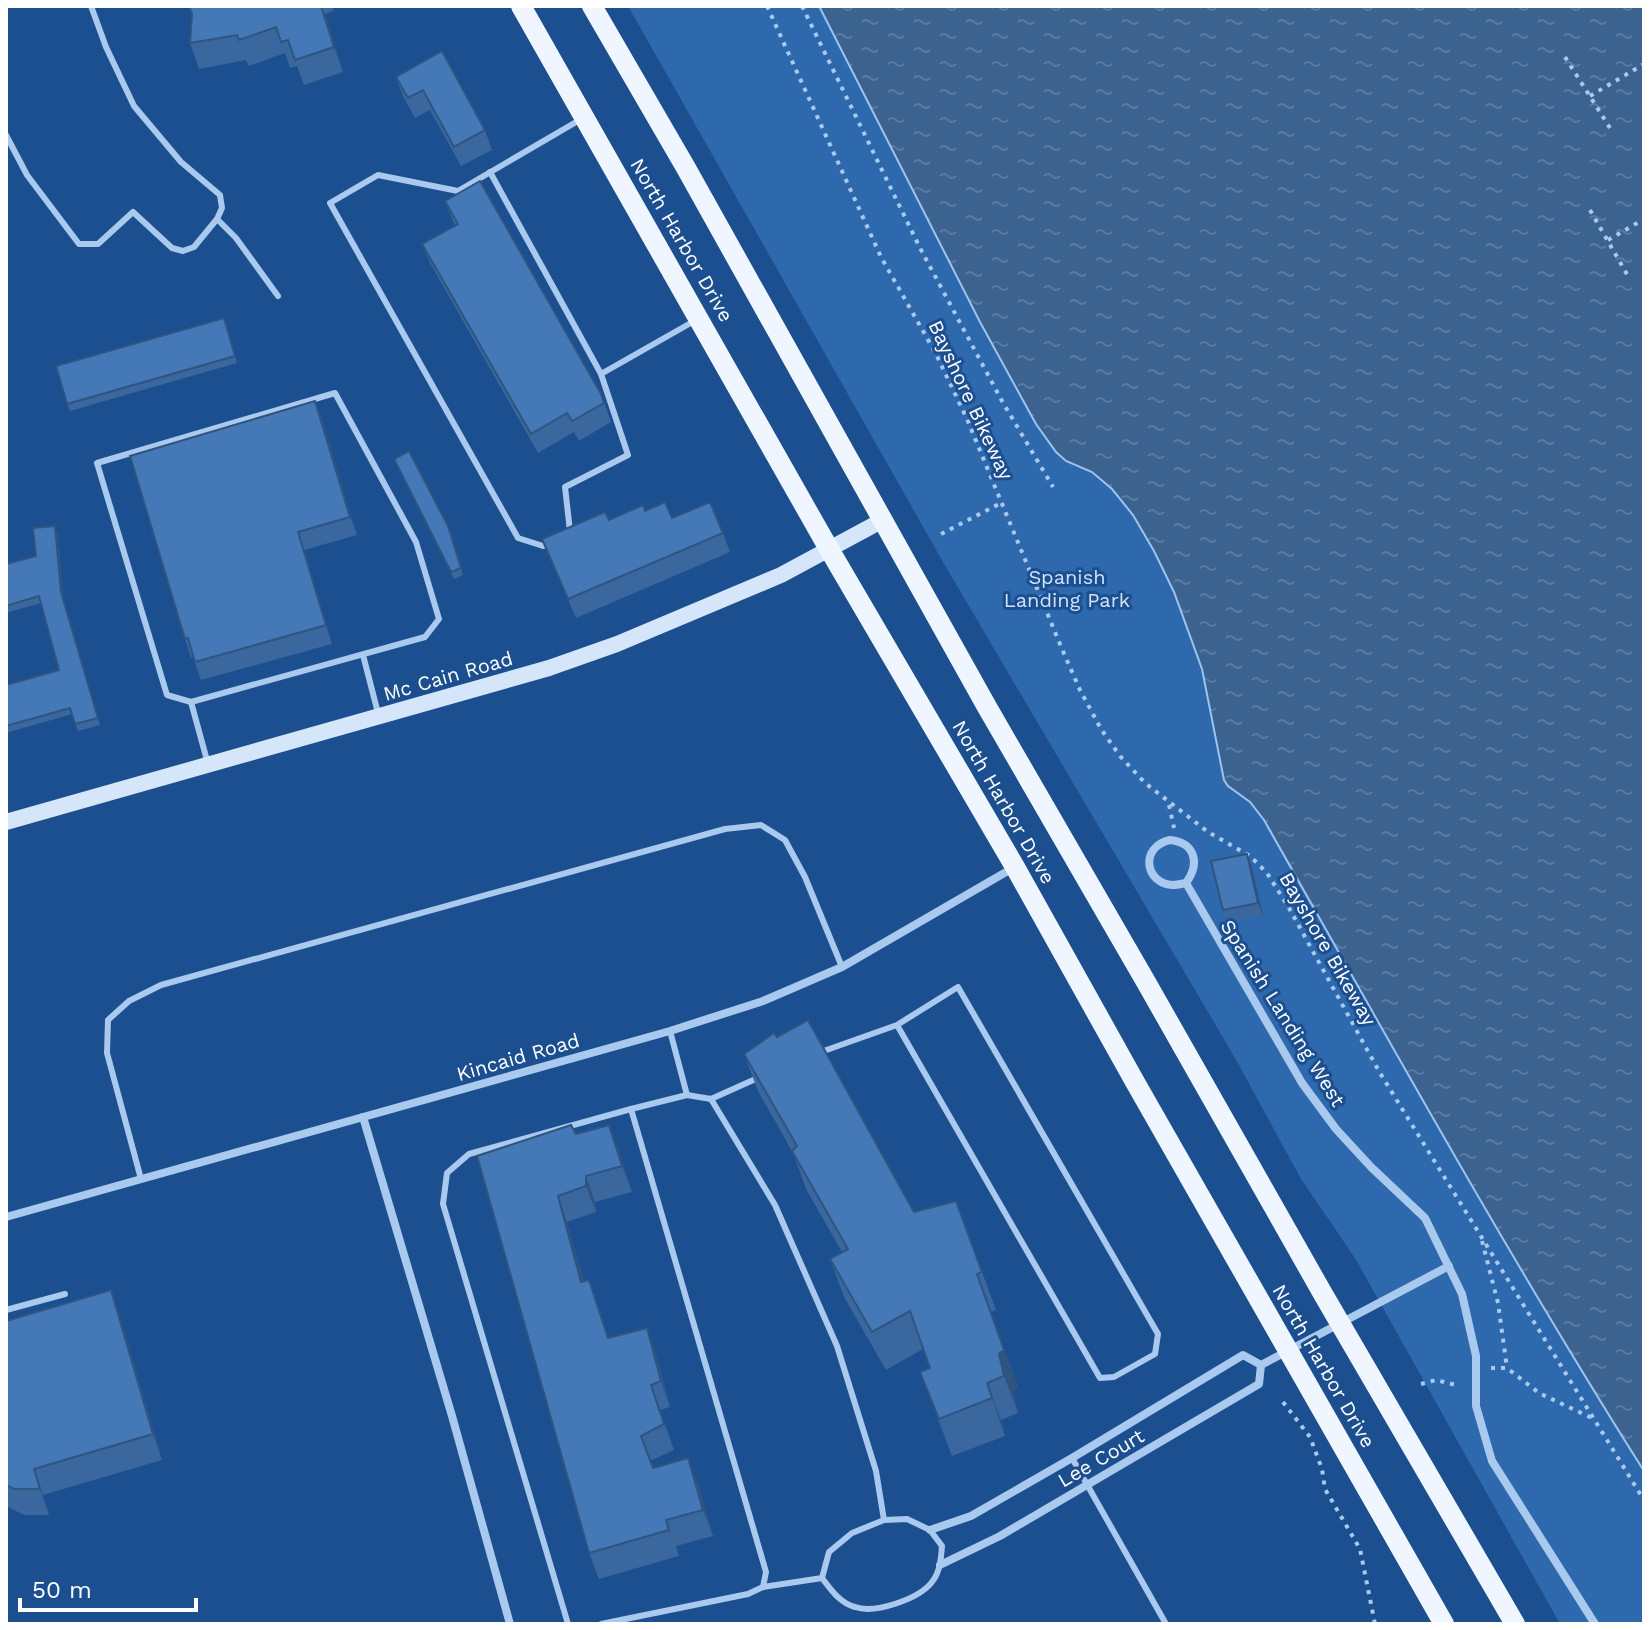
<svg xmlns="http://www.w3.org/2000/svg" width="1650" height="1630" viewBox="0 0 1650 1630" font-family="'Work Sans',sans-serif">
<defs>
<pattern id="water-ripples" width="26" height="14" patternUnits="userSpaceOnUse" patternTransform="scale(2)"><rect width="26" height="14" fill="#3c6290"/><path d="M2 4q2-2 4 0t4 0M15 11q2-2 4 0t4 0" fill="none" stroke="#597aa1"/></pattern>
</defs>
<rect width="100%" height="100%" fill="#1b4f8f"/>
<path fill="#2e69ad" d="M628,6H819L980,322L1036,424L1112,489L1133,515L1154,551L1174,592L1202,669L1224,780L1228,786L1250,802L1264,820L1452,1152L1554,1327L1644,1471V1624H1560L1355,1258L1301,1179L1235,1058L943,562Z"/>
<path fill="url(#water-ripples)" stroke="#9cc4f0" stroke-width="2" d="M819,6H1644V1471C1510,1259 1388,1039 1264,820L1250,802L1228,786L1224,780L1202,669L1174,592L1154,551L1133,515L1112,489L1092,472L1066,461L1056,452L1036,424L980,322Z"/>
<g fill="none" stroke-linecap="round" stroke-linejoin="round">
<g stroke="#a9c9ee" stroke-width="4" stroke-dasharray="4 6" stroke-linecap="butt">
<path d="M767,6L881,257L936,354L967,419L1062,649L1080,690L1101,729L1120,756L1145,783L1208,832L1250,856L1267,873L1289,908L1380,1073L1644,1500"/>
<path d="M802,6L920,248L1002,401L1053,487"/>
<path d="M1565,57L1610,128"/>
<path d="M1590,96L1644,64"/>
<path d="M1590,210L1628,276"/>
<path d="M1608,240L1644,219"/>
<path d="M941,534L1001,503"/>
<path d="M1169,805L1174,828"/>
<path d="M1482,1241L1498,1303L1507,1368"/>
<path d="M1491,1368H1507L1539,1393L1592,1418"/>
<path d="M1421,1384L1436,1380L1456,1385"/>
<path d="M1283,1402L1310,1437L1322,1469L1325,1489L1360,1549L1375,1624"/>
</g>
<g stroke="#a9c9ee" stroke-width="6">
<path d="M6,135L27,175L79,244H98L133,212L172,248L183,251L194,247L217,219L222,208L220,195L181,162L134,106L106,47L91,6"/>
<path d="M490,172L601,374"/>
<path d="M217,219L236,238L278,296"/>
<path d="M335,393L416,542L439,619L425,637L191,702L167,695L97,463Z"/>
<path d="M567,532L570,531L565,487L628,455L601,374L696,320"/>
<path d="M551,542L543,546L518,538L330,203L378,175L458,191L583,118"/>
<path d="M363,655L378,713"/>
<path d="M191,702L208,764"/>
<path d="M670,1031L687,1095"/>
<path d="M818,1053L897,1025L1100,1378L1114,1377L1155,1354L1158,1334L958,987L897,1025"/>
<path d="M711,1099L775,1205L837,1346L876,1471L884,1520"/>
<path d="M141,1179L107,1053L108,1020L129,1001L161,985L725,829L761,825L785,840L805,877L842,967"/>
<path d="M6,1310L65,1294"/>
<path d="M1072,1458L1166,1624"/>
<path d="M907,1519L930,1530L942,1546C941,1559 940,1572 932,1582C919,1599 875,1614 855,1607C840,1603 831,1590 822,1578L829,1552L852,1533L884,1520Z"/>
<path d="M763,1587L822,1578"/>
<path d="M568,1624L443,1204L447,1173L469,1154L631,1109L687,1095L711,1099L760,1077"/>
<path d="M601,1624L748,1594L763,1587L766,1572L631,1109"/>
</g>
<g stroke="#a9c9ee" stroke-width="8">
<path d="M1170,840C1196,843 1200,864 1186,883C1181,884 1177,885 1173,885C1145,884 1139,847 1170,840Z"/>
<path d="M1186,883L1302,1083L1336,1129L1371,1167L1425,1218L1462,1294L1476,1356V1406L1492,1461L1595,1624"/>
<path d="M363,1117L452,1416L510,1624"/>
<path d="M6,1217L670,1031L763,1001L842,967L1013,868"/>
<path d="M1261,1365L1449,1266"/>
<path d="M930,1530L971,1516L1072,1458L1243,1355L1261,1365"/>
<path d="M940,1565L1000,1536L1259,1384L1261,1365"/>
</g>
<path stroke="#d6e6fa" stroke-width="16" d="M6,822L549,668L617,644L781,575L883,520"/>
<g stroke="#f0f6ff" stroke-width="20">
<path d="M521,6L829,549L1015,867L1135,1082L1444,1624"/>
<path d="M592,6L686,168L987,707L1146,982L1323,1294L1515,1624"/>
</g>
</g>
<g fill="#3a679d">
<path d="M189,6H332L334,11L325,14L343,72L304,85L297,66L290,68L285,53L249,66L246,60L199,69L190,43L192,14Z"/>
<path d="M442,51L485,130L492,150L461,166L430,110L415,118L403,96L396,77Z"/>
<path d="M445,201L601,394L611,422L579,441L574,432L538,453L430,263L422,244L455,226Z"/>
<path d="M226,325L237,363L70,411L67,404Z"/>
<path d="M322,419L357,535L304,550L332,644L201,680L193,657L191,658L185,639Z"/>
<path d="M394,459L448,526L463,575L454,579Z"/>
<path d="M645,511L723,533L730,552L576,618L542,539Z"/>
<path d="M58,532L63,599L100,725L78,731L72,714L6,733V685L59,670L41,603L6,613V564L36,556Z"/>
<path d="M1247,854L1252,867L1263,916L1228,923L1223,910Z"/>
<path d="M744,1054L914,1212L956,1201L996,1310L991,1312L1018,1388L1013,1391L1018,1413L1001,1420L1005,1436L952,1456L920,1372L930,1368L923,1349L886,1370L844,1297L830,1259L842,1252L806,1189L793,1153L758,1091Z"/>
<path d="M576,1134L619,1151L632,1192L595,1202L596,1212L567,1222L584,1282L598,1306L609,1338L656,1353L670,1407L660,1410L674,1450L650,1461L653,1468L698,1484L713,1536L676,1546L679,1556L599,1579L589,1553L477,1156Z"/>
<path d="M111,1290L120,1316L162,1460L43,1495L49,1515H24L6,1506V1321Z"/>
</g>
<g fill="#305480">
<path d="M321,6L325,14L343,72L334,47Z"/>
<path d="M315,401L322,419L357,535L350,517Z"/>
<path d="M55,526L58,532L63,599L100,725L61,592Z"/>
<path d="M298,532L304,550L332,644L326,625Z"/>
<path d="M1247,854L1252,867L1263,916L1258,903Z"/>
<path d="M609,1125L619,1151L632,1192L622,1166Z"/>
<path d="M586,1176L595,1202L596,1212L586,1186Z"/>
<path d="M558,1196L567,1222L591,1308L581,1282Z"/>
<path d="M977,1274L1018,1388L1013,1391L1018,1413L1004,1376Z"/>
<path d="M111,1290L120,1316L162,1460L153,1434Z"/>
<path d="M647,1328L656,1353L670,1407L661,1381Z"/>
<path d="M987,1383L1001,1420L1005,1436L992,1398Z"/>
<path d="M688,1458L698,1484L713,1536L703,1510Z"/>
<path d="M34,1469L43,1495L49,1515L40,1489Z"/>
</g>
<g fill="#4478b7" stroke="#305480" stroke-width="2">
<path d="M189,6H321L334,47L295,60L288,40L281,42L276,27L239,40L237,35L190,43L192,14Z"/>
<path d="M442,51L485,130L454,147L423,90L408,98L396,77Z"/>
<path d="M480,181L601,394L604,403L572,421L567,413L531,434L422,244L458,224L445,201Z"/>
<path d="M224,318L235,356L67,404L56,366Z"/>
<path d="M315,401L350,517L298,532L326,625L195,662L188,638L185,639L130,456Z"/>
<path d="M409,451L448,526L461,568L451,572L394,459Z"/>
<path d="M665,502L672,518L710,502L723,533L568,599L542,539L605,512L609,520L643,505L645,511Z"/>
<path d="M55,526L61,592L98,718L75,724L70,708L6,726V685L59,670L39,596L6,606V564L36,556L33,528Z"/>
<path d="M1247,854L1258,903L1223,910L1211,861Z"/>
<path d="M808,1020L914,1212L956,1201L982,1272L977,1274L1004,1350L999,1354L1004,1376L987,1383L992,1398L939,1419L920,1372L930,1368L910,1311L872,1332L830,1259L848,1249L792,1151L797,1146L744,1054L771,1035L774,1033L777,1037Z"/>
<path d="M571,1125L576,1134L609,1125L622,1166L586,1176V1186L558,1196L581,1282L589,1280L608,1338L647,1328L661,1381L651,1385L664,1424L641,1436L653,1468L688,1458L703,1510L666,1520L669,1530L589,1553L477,1156Z"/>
<path d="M111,1290L153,1434L34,1469L40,1489H14L6,1485V1321Z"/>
</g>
<g text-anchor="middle" stroke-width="6" stroke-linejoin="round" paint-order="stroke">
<g font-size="20" fill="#fff" stroke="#1b4f8f">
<text transform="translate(682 240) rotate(60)" y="7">North Harbor Drive</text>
<text transform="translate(971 400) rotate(65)" y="7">Bayshore Bikeway</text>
<text transform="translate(448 676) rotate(-16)" y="7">Mc Cain Road</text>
<text transform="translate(1004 802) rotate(60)" y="7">North Harbor Drive</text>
<text transform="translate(1328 949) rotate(60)" y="7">Bayshore Bikeway</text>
<text transform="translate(1283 1013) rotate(58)" y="7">Spanish Landing West</text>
<text transform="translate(518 1057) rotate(-16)" y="7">Kincaid Road</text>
<text transform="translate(1324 1366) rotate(60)" y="7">North Harbor Drive</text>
<text transform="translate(1101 1458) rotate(-30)" y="7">Lee Court</text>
</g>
<g font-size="20" fill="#cfe3fa" stroke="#1b4f8f">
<text x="1067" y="584">Spanish<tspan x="1067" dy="23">Landing Park</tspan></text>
</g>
</g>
<rect width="1650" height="1630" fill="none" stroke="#ffffff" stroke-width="16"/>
<path d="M20 1598v12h176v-12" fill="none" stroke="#ffffff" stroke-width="4"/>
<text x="32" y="1598" font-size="24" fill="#ffffff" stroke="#1b4f8f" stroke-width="6" paint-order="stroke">50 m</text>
</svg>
